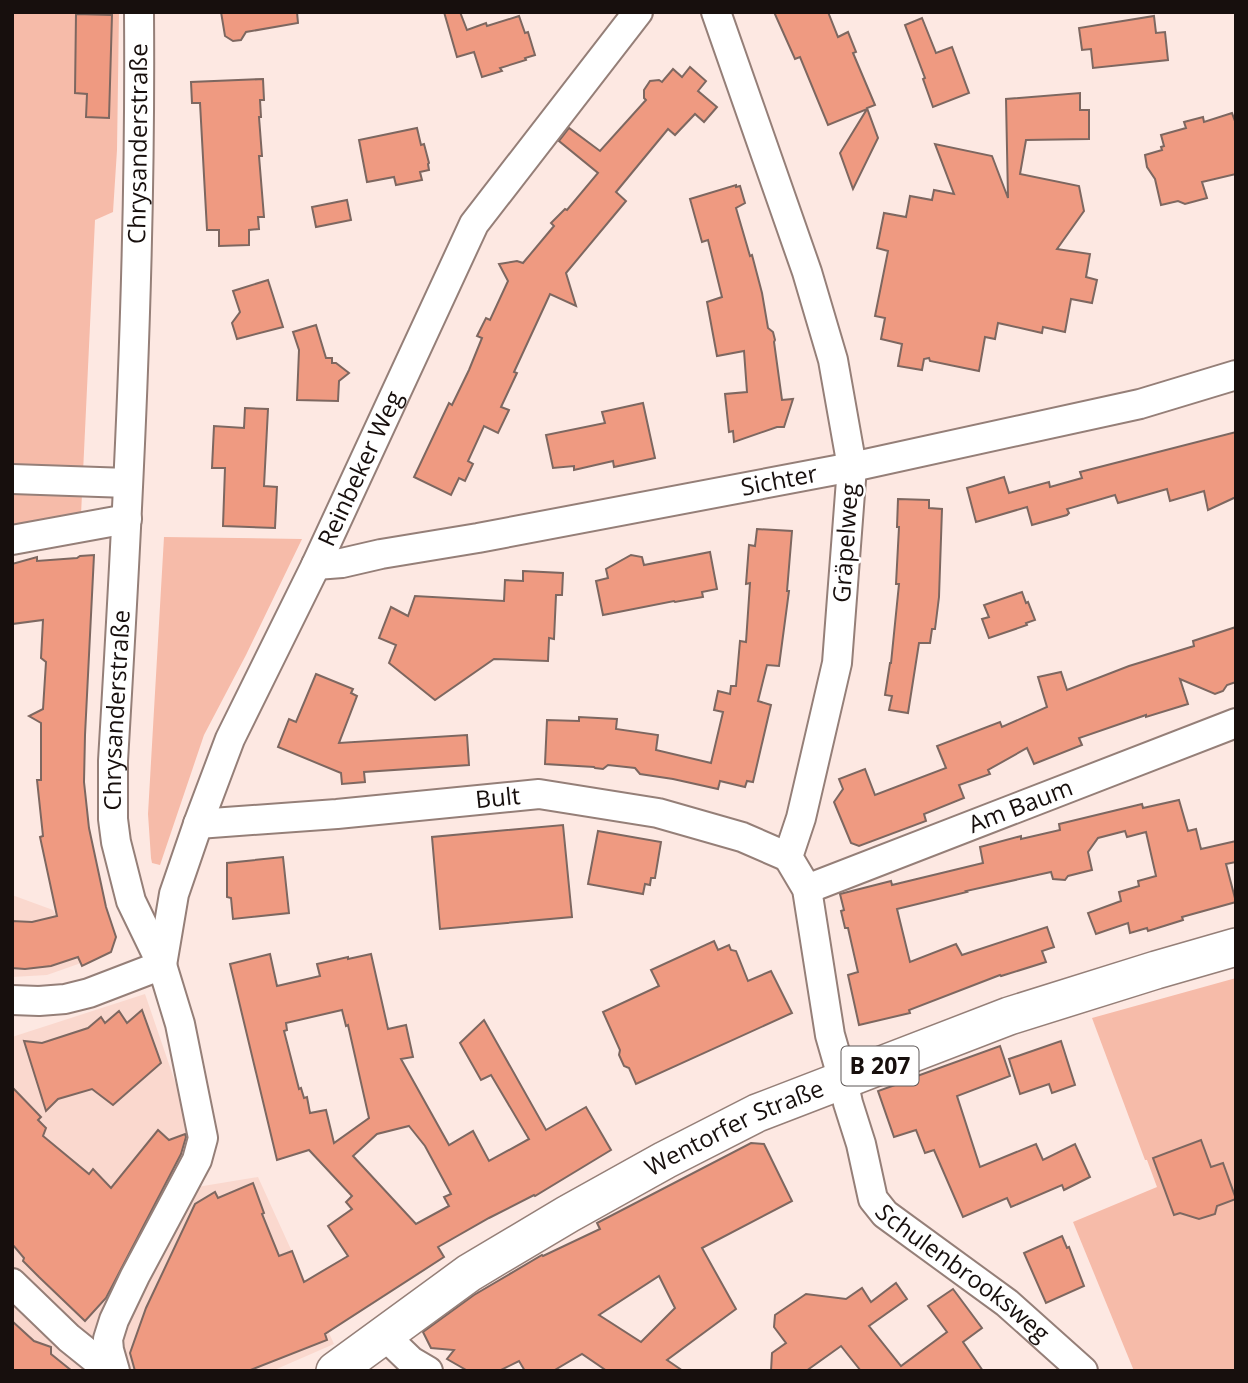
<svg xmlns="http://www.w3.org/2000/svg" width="1248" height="1383" viewBox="0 0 1248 1383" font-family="'Open Sans',sans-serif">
<rect width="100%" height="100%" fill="#fde8e2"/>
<g fill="#fad8ce">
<path d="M12,895L53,910L81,963L47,975L12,977Z"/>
<path d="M145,994L194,1137L197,1187L258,1177L334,1344L272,1371H12V1037Z"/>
</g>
<g fill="#f6bba9">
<path d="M12,12H119L117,150L113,212L95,220L81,515L12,526Z"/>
<path d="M164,537L302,539L246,655L204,735L160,865L152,863L151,858L148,814Z"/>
<path d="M1236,978V1371H1134L1073,1222L1157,1187L1147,1160H1145L1092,1018Z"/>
</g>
<g fill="#ef9a81" stroke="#7d6760" stroke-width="2" fill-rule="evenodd">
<path d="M221,12H297L298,23L246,32L241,40L233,41L225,36Z"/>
<path d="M444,12H460L467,30L486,23L487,26L519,16L525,33L528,32L535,55L525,58L526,60L500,68L502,71L482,77L474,52L457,57Z"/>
<path d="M774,12H828L838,37L848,32L856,52L853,53L875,105L867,108L878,138L853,189L840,153L867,109L828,125L800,57L795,59Z"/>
<path d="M76,14L112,15L109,118L86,117L87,94L75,93Z"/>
<path d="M1154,16L1156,33L1165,32L1168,60L1093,68L1091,49L1082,50L1079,28Z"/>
<path d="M922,18L936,53L952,47L969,93L933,107L923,79L925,78L905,25Z"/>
<path d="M690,67L706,81L698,91L717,107L704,122L695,114L675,135L668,129L616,192L626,201L566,273L576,306L550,294L545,305L514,372L517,373L501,407L509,410L498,433L484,426L468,461L473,464L465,481L459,478L451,495L414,477L449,403L452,405L469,370L482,338L477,336L486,318L490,320L508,281L499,264L517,261L523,263L554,226L551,223L565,209L567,210L598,173L559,141L569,128L600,151L646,100L644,98V90L650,81L659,80L662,82L673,69L682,77Z"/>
<path d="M263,79L264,100H260L261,117H259L262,156H259L264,217H258L259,229L249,230V245L219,246V230H207L200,103H192L191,82Z"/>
<path d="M1080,93V110H1089V139L1026,140L1020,174L1079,186L1084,211L1057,249L1090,254L1086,277L1097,280L1092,303L1071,299L1065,332L1043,327L1042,333L998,323L995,339L985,337L979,371L930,361L929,358L924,359L922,370L898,366L902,344L881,339L885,318L875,316L888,251L877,248L884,213L906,217L910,196L932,200L934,190L954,194L935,144L992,156L1008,198L1006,99Z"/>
<path d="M1232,113L1236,124V174L1202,182L1207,198L1185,204L1178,201L1161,205L1155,179L1147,167L1145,155L1162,150L1161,147L1164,146L1161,135L1186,128L1184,122L1203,117L1204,122Z"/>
<path d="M417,128L421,145L424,144L429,163L428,164L429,170L420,172L422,180L396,185L394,177L367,182L359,140Z"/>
<path d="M736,185V187L740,186L745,203L736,208L750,256L752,255L762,293L768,328L773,332L775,340L774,342L782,400L793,399L784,427H777L734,442L733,431L729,432L725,394L747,392L744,351L717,356L707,302L722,297L708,240L702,242L690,199Z"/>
<path d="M347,200L351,220L316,227L312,207Z"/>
<path d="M268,280L283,327L237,339L232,323L240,312L233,291Z"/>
<path d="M316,325L326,358H332V363H336L349,373L339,381L338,401L297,400L299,350L293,332Z"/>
<path d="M643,403L655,458L614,467L613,461L574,470V466L553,468L546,435L605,423L602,412Z"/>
<path d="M245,408L268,409L264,486L277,487L275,528L223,526L225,468H212L214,426L244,428Z"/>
<path d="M1236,432V497L1208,510L1204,491L1170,501L1167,489L1118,503L1115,495L1067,509L1069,513L1067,515L1032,525L1027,507L976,522L967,488L1004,477L1009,493L1049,482L1050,487L1082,478L1080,472Z"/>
<path d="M898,499L929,500V508L942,509L939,597L935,629H932L930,643H919L908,713L889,710L892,696L885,695L890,663H891L899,584H896L899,527H897Z"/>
<path d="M757,529L792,531L787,591H789L779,666L767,665L758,701L771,705L753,782L747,781L745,787L720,781L718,789L673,779L640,774L635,768L608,765L603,769L595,768L594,767L545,764L547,720L579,721V717L617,719L616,729L658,735L656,750L711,763L723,712L714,710L718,691L730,694L731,686H736L740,641L746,642L750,583L746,584L749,545L755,546Z"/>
<path d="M710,552L717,589L702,592L703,597L675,602L674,601L603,615L596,581L608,578L606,569L631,555L642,557L644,565Z"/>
<path d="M94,555L85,735L84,782L89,828L106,907L116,937L111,952L82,966L78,957L51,966L25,969L12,968V921L32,922L57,916L40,837L43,836L37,780H41V723L29,716L43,709L46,662L41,658L43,620L12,624V564L37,557V561L77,558L80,556Z"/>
<path d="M523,571L563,573L562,595H556L554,639L549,638L548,661L494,659L435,700L389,663L396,645L379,638L391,607L408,616L415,596L504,601L505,580L523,581Z"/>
<path d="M1022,592L1026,603L1028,602L1035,620L1026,623L1027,625L989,638L982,619L989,617L984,605Z"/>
<path d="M1236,627V682L1227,685L1223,691L1215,694L1180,679L1188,704L1146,717V715L1079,738L1082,745L1034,764L1027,748L988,770L990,774L959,785L964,798L924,814L926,821L859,846L851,843L834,802L843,789L839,779L865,769L875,795L946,768L937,746L1000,722L1002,727L1047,707L1038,677L1061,672L1067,690L1129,666L1194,646L1193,641Z"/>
<path d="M316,674L353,689L351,693L357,696L339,743L467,735L469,765L364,772L365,782L342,784L341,773L278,747L289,719L296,722Z"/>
<path d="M1179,800L1188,831L1196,829L1201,849L1236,841V862L1226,864L1236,902L1182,917L1183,920L1148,931L1147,928L1130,933L1128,923L1096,934L1088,913L1121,901L1119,892L1139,886L1138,881L1156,876L1146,832L1127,837L1125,831L1098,838L1088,852L1092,870L1068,876L1065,880L1053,879L1051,872L966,891L967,892L897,909L910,962L956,944L962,955L1047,927L1054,947L1042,951L1046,962L1001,976L1000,975L909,1010L910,1013L859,1025L848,975L858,972L848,928H845L841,911L844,910L840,894L891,881L892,885L983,863L980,847L1021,836V839L1060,830L1059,824L1142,804L1143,808Z"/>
<path d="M563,825L572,917L440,929L432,837Z"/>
<path d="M598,831L661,842L655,878H651L650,885L645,884L643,894L588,884Z"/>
<path d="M283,857L289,913L233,919L231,898L227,897V863Z"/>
<path d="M714,941L718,950L729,945L731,950L736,951L748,981L771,971L792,1013L636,1084L629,1068L624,1066L619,1055L620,1050L603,1012L659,986L651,970Z"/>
<path d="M270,954L277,986L320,976L317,964L348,957V959L371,954L388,1029L406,1025L413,1057L401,1059L449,1145L473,1131L489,1161L529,1139L491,1075L481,1080L460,1043L484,1020L546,1130L586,1107L611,1150L535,1196L534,1195L489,1218L438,1247L444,1257L325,1334L327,1340L248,1371H135L130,1353L146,1308L195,1204L215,1192L218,1198L253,1183L264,1213L262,1214L279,1256L292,1251L304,1282L348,1256L328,1226L352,1209L346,1202L352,1196L309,1150L277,1160L230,964ZM342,1010L346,1026L348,1025L369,1118L334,1143L326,1110L310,1113L307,1097L304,1098L301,1088L299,1089L284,1031L287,1030L286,1023ZM409,1126L425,1146L451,1194L444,1197L449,1206L416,1224L353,1156L377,1134Z"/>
<path d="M142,1010L161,1063L113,1105L92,1089L58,1099L46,1111L24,1041L42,1043L88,1028L101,1017L105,1023L119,1011L127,1023Z"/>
<path d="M1061,1041L1075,1085L1052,1093L1049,1084L1020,1094L1009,1059Z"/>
<path d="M1000,1046L1010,1076L957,1096L980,1167L1036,1144L1043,1160L1075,1144L1090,1177L1064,1190L1062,1185L1011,1207L1007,1198L963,1217L934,1150L925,1153L916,1130L894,1137L878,1091L895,1085V1084Z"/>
<path d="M12,1087L41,1117L38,1120L46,1128L43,1136L89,1174L93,1169L111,1188L158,1130L169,1140L185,1134L186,1137L181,1154L106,1298L85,1321L39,1277L23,1261L24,1258L12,1244Z"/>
<path d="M1201,1140L1211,1167L1223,1163L1236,1199L1217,1206L1215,1214L1199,1219L1180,1213L1174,1215L1153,1158Z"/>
<path d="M751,1143L764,1144L792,1201L702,1248L736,1309L667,1360L683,1371H607L582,1354L553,1371H525L519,1361L499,1371H468L447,1359L454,1350L431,1348L423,1332L474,1295L542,1255L543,1256L600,1229L597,1223ZM659,1276L675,1308L641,1342L599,1315Z"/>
<path d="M1062,1236L1067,1248L1069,1247L1084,1286L1046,1303L1024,1253Z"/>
<path d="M896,1283L907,1299L869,1326L901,1366L947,1332L928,1306L953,1289L982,1328L963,1342L983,1371H861L841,1346L806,1371H771L772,1353L786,1343L774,1327L775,1315L806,1294L846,1299L862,1288L871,1302Z"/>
<path d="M12,1321L34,1341L51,1347V1354L72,1371H12Z"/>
</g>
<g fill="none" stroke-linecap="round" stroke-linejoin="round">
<defs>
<g id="minor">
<path id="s1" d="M716,12L807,272L833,360L852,467L837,663L801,818L788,857L807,889L830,1035L843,1080L848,1103L861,1144L873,1199L885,1214L1007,1303L1083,1371"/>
<path d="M12,479L128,483"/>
<path d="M12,540L127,519"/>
<path id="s2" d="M316,565L342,563L381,554L478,538L852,467L1140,404L1236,375"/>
<path id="s3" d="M198,824L337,814L539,794L658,813L742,837L788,857"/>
<path id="s4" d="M807,889L1236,723"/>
<path id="s5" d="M162,965L174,894L198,824L230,739L316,565L474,224L638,12"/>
<path d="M12,1000L39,1001L65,999L89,993L162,965"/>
<path d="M12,1283L69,1338L110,1371"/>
<path d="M384,1335L411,1361L428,1371"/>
<path id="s6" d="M115,1371L109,1350L108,1339L114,1320L135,1276L197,1160L203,1138L180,1024L162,965L131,901L116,842L113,819V761C128,512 141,262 139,12"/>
</g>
<g id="major">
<path id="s7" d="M335,1371L469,1273L568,1214L665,1160L757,1113L1009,1016L1156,970L1236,947"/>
</g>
</defs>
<use href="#minor" stroke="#957f78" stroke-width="32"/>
<use href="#major" stroke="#957f78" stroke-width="40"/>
<use href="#minor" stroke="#fff" stroke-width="28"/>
<use href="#major" stroke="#fff" stroke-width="37"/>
</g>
<g text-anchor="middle" stroke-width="5" stroke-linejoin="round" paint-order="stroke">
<rect fill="#fff" stroke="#5d5756" stroke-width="2" x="841.5" y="1046.5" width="77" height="39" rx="5"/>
<g font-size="23" font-weight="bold" fill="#170f0d">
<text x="880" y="1074">B 207</text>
</g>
<g font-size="24" fill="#170f0d" stroke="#fff">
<text dy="8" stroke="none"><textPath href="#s6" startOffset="1265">Chrysanderstraße</textPath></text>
<text dy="8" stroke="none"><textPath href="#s5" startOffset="537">Reinbeker Weg</textPath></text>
<text dy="8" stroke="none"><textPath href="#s2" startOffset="471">Sichter</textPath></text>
<text transform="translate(846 543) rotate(-86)" y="8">Gräpelweg</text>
<text dy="8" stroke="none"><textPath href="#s6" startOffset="698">Chrysanderstraße</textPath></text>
<text dy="8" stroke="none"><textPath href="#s3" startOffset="301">Bult</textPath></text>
<text dy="8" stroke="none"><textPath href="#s4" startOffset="229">Am Baum</textPath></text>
<text dy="8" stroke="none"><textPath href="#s7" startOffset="469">Wentorfer Straße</textPath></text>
<text dy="8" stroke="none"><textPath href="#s1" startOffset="1344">Schulenbrooksweg</textPath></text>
</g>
</g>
<rect width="1248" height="1383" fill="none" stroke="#170f0d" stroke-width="28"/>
</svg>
